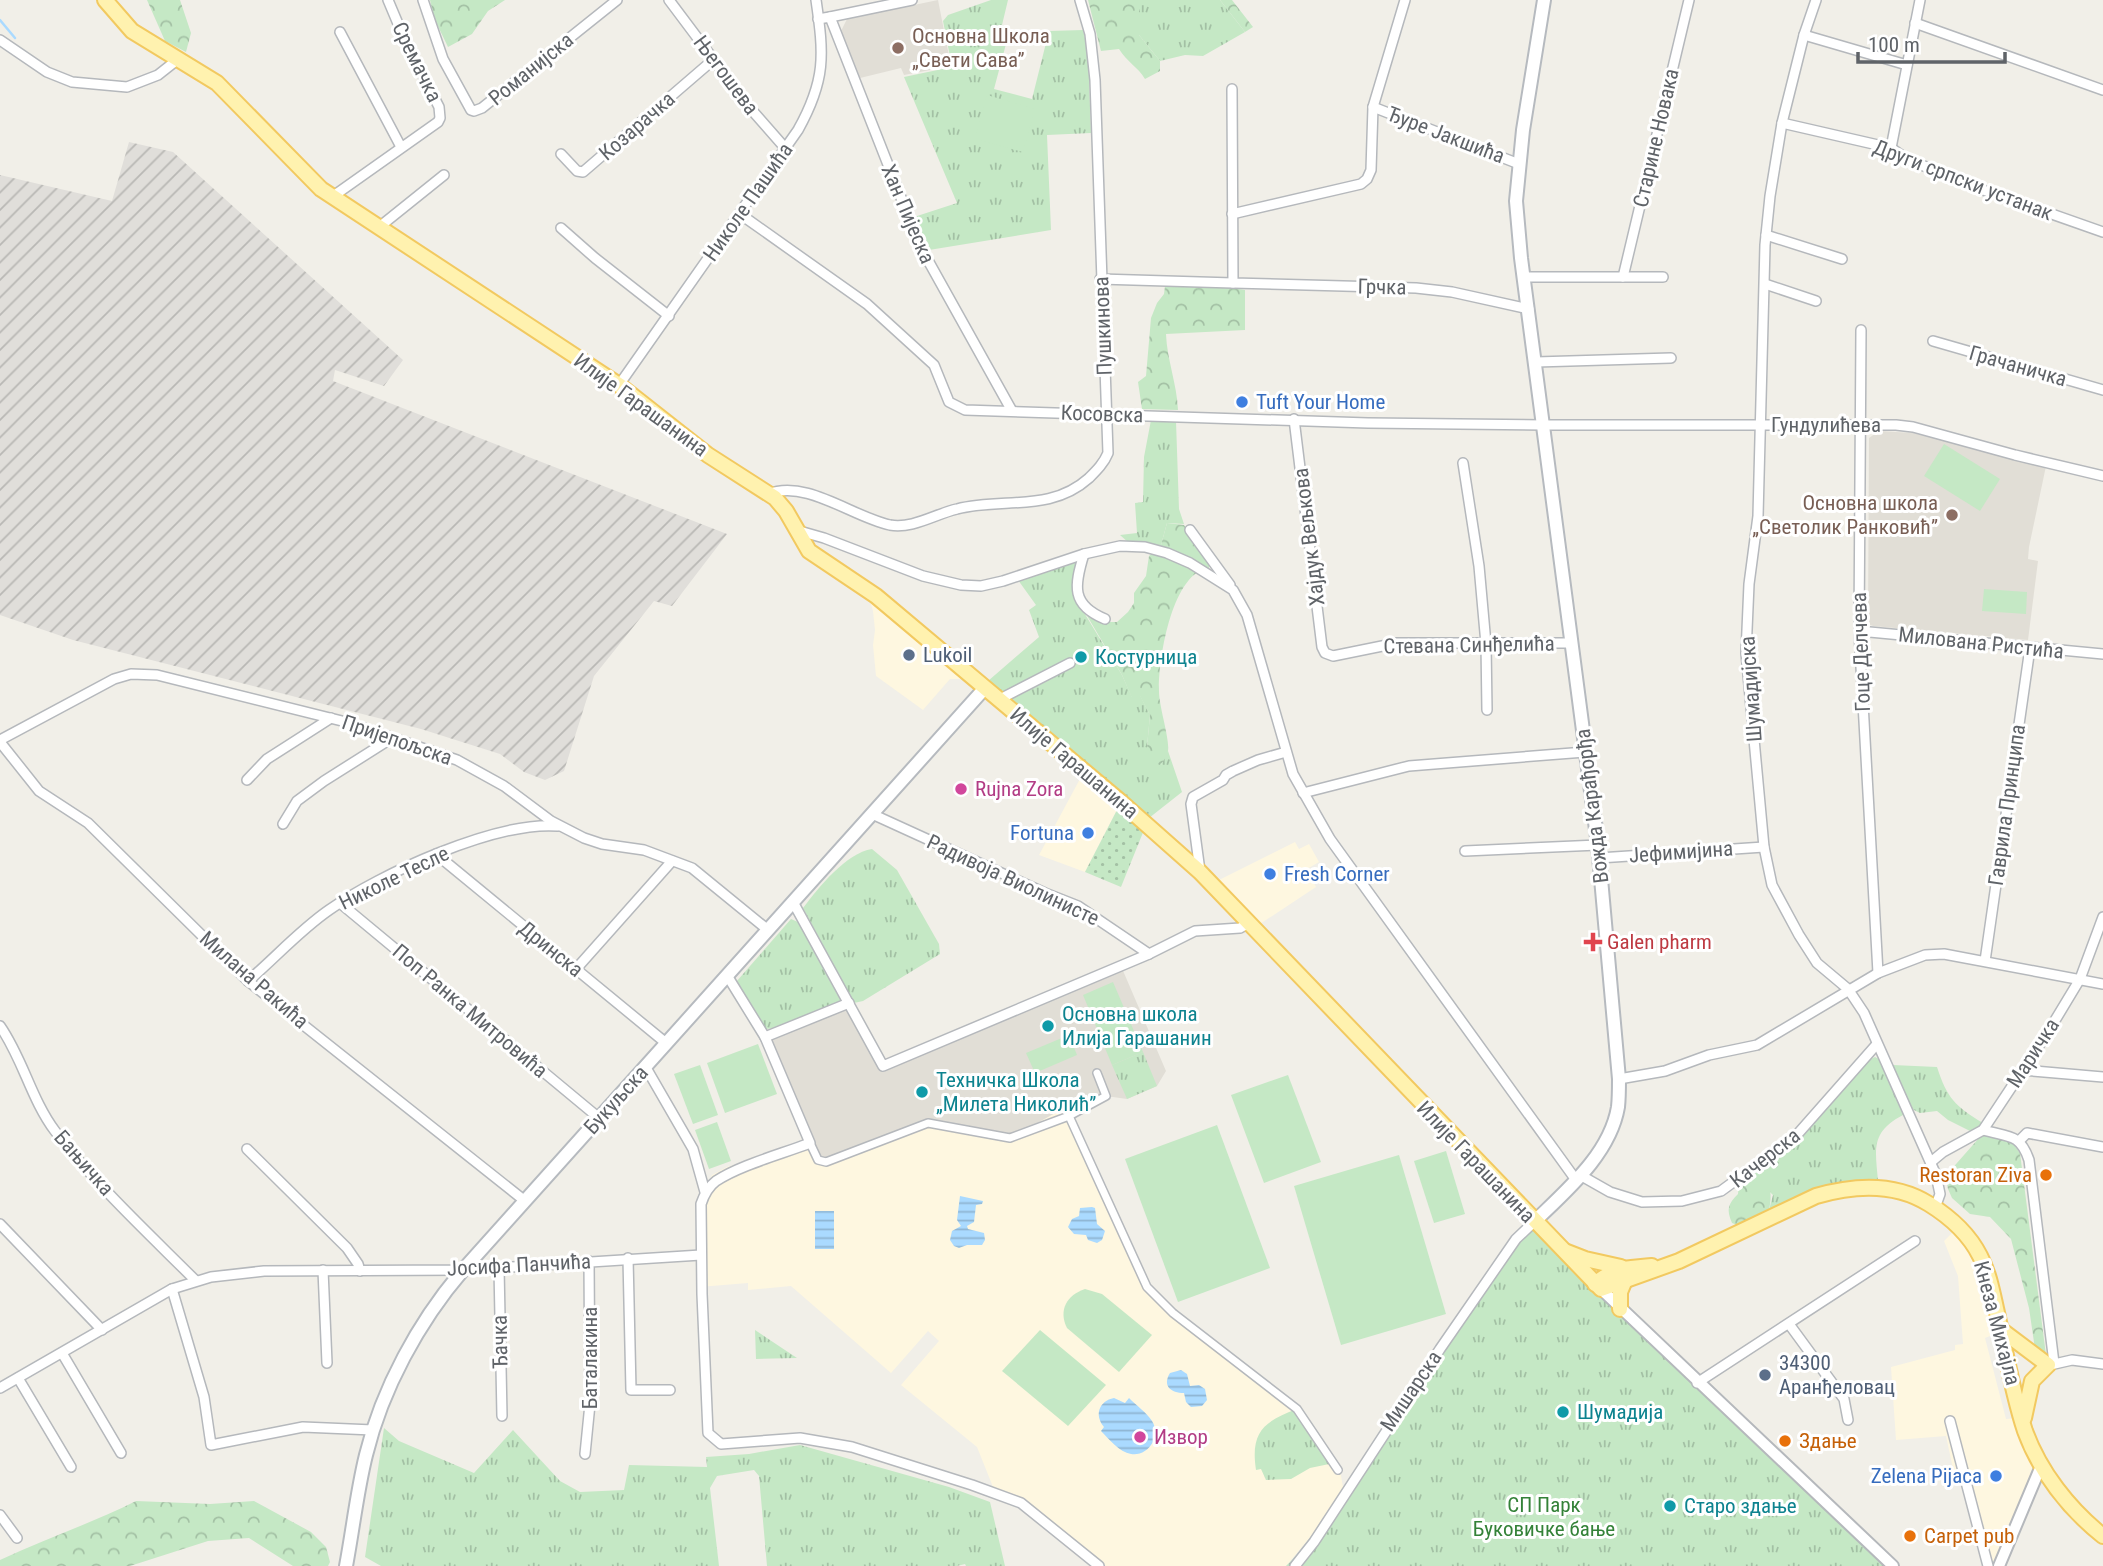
<svg xmlns="http://www.w3.org/2000/svg" width="2103" height="1566" viewBox="0 0 2103 1566" font-family="'Roboto Condensed',sans-serif">
<defs>
<pattern id="industrial-furrows" width="10" height="10" patternUnits="userSpaceOnUse" patternTransform="scale(1.75)"><rect width="10" height="10" fill="#e0deda"/><path d="M-1 1l2-2M0 10L10 0M9 11l2-2" fill="none" stroke="#b9b8b5"/></pattern>
<pattern id="grass-tufts" width="24" height="20" patternUnits="userSpaceOnUse" patternTransform="scale(1.75)"><rect width="24" height="20" fill="#c5e8c5"/><path d="M3 7l-1-3M5 7V3M7 7l1-3M15 17l-1-3M17 17v-4M19 17l1-3" fill="none" stroke="#a3c0a4"/></pattern>
<pattern id="forest-crowns" width="20" height="18" patternUnits="userSpaceOnUse" patternTransform="scale(1.75)"><rect width="20" height="18" fill="#c5e8c5"/><path d="M2 6a3 3 0 1 1 6 0M12 15a3 3 0 1 1 6 0" fill="none" stroke="#a3c0a4"/></pattern>
<pattern id="garden-dots" width="8" height="8" patternUnits="userSpaceOnUse" patternTransform="scale(1.75)"><rect width="8" height="8" fill="#c5e8c5"/><path d="M2 2h.1M6 6h.1" fill="none" stroke="#a3c0a4" stroke-width="1.8" stroke-linecap="round"/></pattern>
<pattern id="water-rules" width="6" height="5" patternUnits="userSpaceOnUse" patternTransform="scale(1.75)"><rect width="6" height="5" fill="#aadaff"/><path d="M0 2.5h6" fill="none" stroke="#8eb4d2"/></pattern>
</defs>
<rect width="100%" height="100%" fill="#f1efe8"/>
<g fill="#fef7e0">
<path d="M866,588L973,679H950L923,710L876,676L873,645L875,630L873,611Z"/>
<path d="M1081,777L1118,808L1085,872L1039,855Z"/>
<path d="M1295,842L1299,849L1309,844L1319,862L1307,869L1316,887L1254,928L1211,884Z"/>
<path d="M1057,1112L1069,1116L1147,1287L1173,1313L1297,1409L1340,1470L1344,1493L1328,1510L1312,1535L1286,1566H1106L1073,1546L1018,1496L993,1487L977,1447L901,1385L939,1341L928,1331L891,1373L791,1286L748,1290V1283L699,1287V1197L705,1192L712,1175L727,1167L810,1143L928,1123L1010,1138Z"/>
<path d="M1954,1231L1973,1256L1985,1288L1995,1334L1985,1338L2006,1419L2017,1418L2042,1473L2003,1566H1984L1963,1476L1955,1478L1946,1436L1896,1440L1891,1367L1955,1350V1345L1963,1344L1958,1276L1944,1241Z"/>
</g>
<path fill="url(#industrial-furrows)" d="M129,142L173,152L403,360L384,386L335,370L333,381L727,534L672,606L654,601L594,676L564,771L545,780L524,772L500,754L421,729L73,640L0,615V175L112,201Z"/>
<g fill="#e1ded6">
<path d="M938,0L951,66L904,75L901,68L860,78L841,31L847,19Z"/>
<path d="M1879,431L1913,433L2046,466L2029,547L2028,559L2038,561L2028,640L1873,626L1868,624L1869,438Z"/>
<path d="M1121,966L1166,1071L1157,1086L1127,1099L1106,1096L1069,1116L1057,1112L1010,1138L928,1123L826,1162L818,1160L765,1037L849,1003L883,1066Z"/>
</g>
<g fill="url(#grass-tufts)">
<path d="M991,0H1008L1002,25L1010,29L994,89L1032,99L1049,31L1083,30L1088,51L1091,133L1047,135L1051,230L929,250L914,217L957,203L904,77L952,67L943,21L948,15Z"/>
<path d="M1139,0H1220L1245,32L1203,56L1185,55L1160,61L1139,35Z"/>
<path d="M1151,420L1176,421L1179,509L1184,524L1167,523L1161,545L1158,547L1129,543L1120,535L1137,533L1135,503L1143,502L1144,457Z"/>
<path d="M1079,561L1080,606L1122,675L1132,697L1140,695L1150,715L1147,747L1161,765L1168,751L1182,792L1149,818L988,681L1039,637L1029,610L1036,605L1018,580Z"/>
<path d="M872,849L897,870L939,944L940,954L863,1001L854,1003L803,908C819,887 846,853 872,849Z"/>
<path d="M791,919L798,922L841,1001L838,1004L776,1028L766,1029L736,982Z"/>
<path d="M1143,1052L1157,1086L1127,1099L1112,1065Z"/>
<path d="M1875,1057L1881,1060L1903,1111V1115C1871,1132 1875,1148 1878,1180C1835,1180 1807,1192 1769,1210L1773,1195L1751,1174L1803,1136L1867,1061Z"/>
<path d="M1893,1065L1937,1067C1947,1098 1955,1106 1983,1123L1982,1126L1972,1132L1948,1120L1937,1111L1920,1113L1912,1109Z"/>
<path d="M1534,1222L1893,1566H1286C1309,1544 1323,1516 1344,1493L1516,1240Z"/>
<path d="M755,1330L797,1358L756,1359Z"/>
<path d="M1297,1409L1334,1463L1310,1468L1291,1479L1266,1480L1261,1469L1256,1470C1250,1431 1265,1421 1297,1409Z"/>
<path d="M384,1428L399,1441L474,1473L513,1430L560,1481L580,1492L624,1490L629,1465L707,1467L706,1457L749,1454L800,1445L949,1487L990,1502L1005,1566H966L965,1564L957,1566H767L759,1476L754,1470L717,1476L710,1488L719,1566H381L365,1557Z"/>
</g>
<g fill="url(#forest-crowns)">
<path d="M147,0H180L191,33L186,52L165,41Z"/>
<path d="M430,0H505L488,11L472,34L448,47L434,18Z"/>
<path d="M1088,0H1139V35L1160,61V71L1145,79C1138,67 1127,62 1119,49L1101,51Z"/>
<path d="M1220,0H1232L1253,27L1245,32Z"/>
<path d="M1165,286H1220L1245,290V330L1166,334C1167,360 1177,384 1178,410L1142,409L1138,382L1146,376L1151,318L1157,303L1164,294Z"/>
<path d="M1167,523L1184,525L1209,564V568C1172,572 1158,660 1159,691C1159,707 1170,739 1168,751C1168,755 1163,761 1161,765L1150,762L1147,747L1150,715L1140,696L1132,698L1122,675L1086,614L1108,622H1117L1128,612L1134,603V593L1146,576L1149,556L1161,545Z"/>
<path d="M1984,1135L2012,1142L2020,1153L2046,1355L2035,1349L2029,1308L2011,1239L1990,1217L1970,1214L1952,1198L1948,1189L1946,1179L1949,1172L1979,1138Z"/>
<path d="M1751,1174C1771,1177 1773,1193 1769,1210L1737,1225L1732,1223C1726,1209 1728,1204 1738,1194L1739,1184Z"/>
<path d="M136,1501L210,1504L254,1501L311,1532L326,1547L330,1562L328,1566H293L249,1538L208,1541L130,1566H0V1560C45,1539 92,1523 136,1501Z"/>
</g>
<path fill="url(#garden-dots)" d="M1118,808L1144,830L1121,887L1085,872Z"/>
<g fill="#c5e8c5">
<path d="M987,95L1035,109L1023,152L975,139Z"/>
<path d="M1944,444L2000,479L1980,511L1924,476Z"/>
<path d="M1984,589L2027,592L2026,614L1982,611Z"/>
<path d="M1113,982L1143,1052L1112,1065L1083,995Z"/>
<path d="M1069,1035L1077,1055L1035,1073L1026,1053Z"/>
<path d="M758,1044L777,1094L725,1113L707,1063Z"/>
<path d="M700,1065L718,1115L693,1124L674,1074Z"/>
<path d="M1288,1075L1321,1162L1264,1183L1231,1095Z"/>
<path d="M717,1122L731,1161L709,1169L695,1130Z"/>
<path d="M1217,1125L1270,1268L1178,1302L1125,1159Z"/>
<path d="M1446,1151L1465,1214L1434,1223L1414,1161Z"/>
<path d="M1399,1155L1446,1314L1341,1345L1294,1186Z"/>
<path d="M1085,1289L1102,1294L1152,1335L1119,1372L1067,1328C1058,1310 1067,1295 1085,1289Z"/>
<path d="M1040,1330L1106,1385L1068,1426L1002,1371Z"/>
</g>
<g fill="url(#water-rules)">
<path d="M960,1196L983,1201L982,1204L976,1205L974,1222L967,1226L968,1229L984,1233L985,1240L982,1245H967L959,1248L954,1246L950,1240L952,1231L961,1226L957,1220Z"/>
<path d="M1092,1207L1095,1208L1097,1224L1105,1231L1102,1240L1097,1243L1088,1240L1086,1235L1074,1234L1068,1227L1072,1219L1079,1216L1080,1208Z"/>
<rect x="815" y="1211" width="19" height="38"/>
<path d="M1181,1370L1187,1374L1190,1386L1199,1385L1205,1389L1207,1400L1202,1406L1191,1407L1186,1402L1184,1393C1171,1393 1162,1386 1170,1373Z"/>
<path d="M1114,1398L1125,1403L1129,1398C1136,1405 1147,1413 1152,1421C1162,1436 1148,1457 1131,1454C1119,1452 1109,1439 1101,1431L1104,1427C1094,1415 1099,1401 1114,1398Z"/>
</g>
<g fill="none" stroke-linecap="round" stroke-linejoin="round">
<path stroke="#aadaff" stroke-width="2.5" d="M0,20L15,38"/>
<defs>
<g id="pedestrian">
<path d="M1069,1116L1147,1287L1173,1313L1297,1409L1338,1470"/>
<path d="M810,1143L818,1160L826,1162L928,1123L1010,1138L1069,1116L1106,1096L1097,1073"/>
</g>
<g id="minor">
<path d="M423,0L443,59L471,110L474,111L482,108L617,0"/>
<path d="M669,0L750,108L786,149"/>
<path d="M1816,0L1804,35L1782,123L1770,196L1765,245L1758,516L1749,584L1746,653L1764,847L1772,885L1799,935L1817,963L1848,989L1864,1013L1936,1175L1940,1194L1935,1208"/>
<path d="M830,17L912,0"/>
<path d="M818,19L830,17L920,246L1012,411"/>
<path d="M1915,23L2103,90"/>
<path d="M340,32L401,147"/>
<path d="M1804,35L1907,65"/>
<path d="M0,40L47,72L72,82L127,87L158,75L177,60"/>
<path d="M1232,89L1233,283L1416,288L1452,292L1529,309"/>
<path d="M1373,107L1519,164"/>
<path d="M1782,123L1891,148L1905,158L1969,185L2103,232"/>
<path d="M1891,148L1920,0"/>
<path d="M561,154L577,171L583,172L713,60"/>
<path d="M332,197L438,122L440,118L439,107L404,38L388,0"/>
<path d="M740,214L867,304L934,365L949,402L965,410L1368,423L1544,425H1896L1913,427L2015,455L2103,476"/>
<path d="M1232,214L1361,184L1367,179L1371,170L1373,107L1405,0"/>
<path d="M378,228L444,175"/>
<path d="M561,228L595,258L669,316"/>
<path d="M1766,235L1842,259"/>
<path d="M1525,277H1663"/>
<path d="M1623,277L1689,0"/>
<path d="M1100,279L1233,283"/>
<path d="M1765,284L1816,301"/>
<path d="M1861,330L1859,631L1878,973"/>
<path d="M1933,341L2103,390"/>
<path d="M1536,362L1671,358"/>
<path d="M619,385L798,130C826,80 824,55 816,0"/>
<path d="M1294,419L1322,647L1325,653L1333,656L1397,643H1572"/>
<path d="M1463,463L1479,566L1486,644L1487,710"/>
<path d="M768,494C807,479 852,517 890,525C913,529 935,514 957,509C1003,497 1050,513 1089,478C1097,470 1104,463 1108,453L1095,80L1090,34L1080,0"/>
<path d="M796,530L824,538L923,576L961,585L981,586L1003,581L1084,554L1120,546L1145,547L1167,553L1190,563L1233,590L1247,615L1293,774L1330,839L1576,1180"/>
<path d="M1190,530L1230,585"/>
<path d="M1084,554C1074,586 1071,605 1105,619"/>
<path d="M1859,631L2103,654"/>
<path d="M998,700L1070,663"/>
<path d="M0,740L114,679L131,674L157,675L346,722L457,760L504,786L551,821L584,838L602,844L644,850L692,868L768,930"/>
<path d="M0,742L39,791L88,823L248,981L525,1201"/>
<path d="M247,780L267,759L331,718"/>
<path d="M1303,793L1409,766L1585,752"/>
<path d="M872,814L1045,893L1078,906L1149,954"/>
<path d="M283,824L297,801L324,781L392,738"/>
<path d="M1465,851L1598,845"/>
<path d="M436,854L666,1043"/>
<path d="M1599,858L1764,847"/>
<path d="M1200,871L1191,804L1193,797L1223,780L1226,775L1233,771L1258,760L1286,752"/>
<path d="M793,902L883,1066L1149,954L1195,931L1240,928L1249,923"/>
<path d="M340,903L599,1118"/>
<path d="M1985,961L2030,648"/>
<path d="M576,969L672,861"/>
<path d="M728,977L765,1037L810,1143C782,1154 740,1165 716,1181C708,1187 704,1195 701,1204L702,1294L708,1433L721,1444L800,1438L852,1447L972,1485L1021,1503L1099,1566"/>
<path d="M248,981C275,958 300,930 329,910C380,874 496,821 558,826"/>
<path d="M0,1026C23,1059 31,1099 55,1131C96,1185 147,1232 195,1280"/>
<path d="M765,1037L849,1003"/>
<path d="M645,1066L693,1149L705,1192"/>
<path d="M2022,1070L2103,1077"/>
<path d="M1619,1079L1665,1071L1709,1055L1757,1045L1878,973L1925,955L1944,954L2103,984"/>
<path d="M1983,1130C2008,1137 2020,1133 2029,1160L2054,1363"/>
<path d="M2020,1140L2027,1133L2103,1147"/>
<path d="M247,1149L347,1248L358,1264L360,1271"/>
<path d="M1931,1162L1943,1152L1983,1130L2048,1032L2080,979L2103,917"/>
<path d="M1580,1175L1610,1192L1642,1202L1682,1201L1721,1191L1795,1137L1877,1044"/>
<path d="M0,1224L102,1330"/>
<path d="M628,1258L631,1390H670"/>
<path d="M499,1268L502,1416"/>
<path d="M323,1270L327,1363"/>
<path d="M172,1289L204,1397L211,1445L303,1427L373,1430"/>
<path d="M1789,1324L1844,1399L1848,1420"/>
<path d="M62,1353L121,1453"/>
<path d="M2050,1365L2072,1360L2103,1364"/>
<path d="M18,1378L71,1467"/>
<path d="M1697,1383L1915,1241"/>
<path d="M0,1388L172,1289L211,1277L264,1271L463,1270L701,1255"/>
<path d="M1950,1421L1988,1566"/>
<path d="M585,1454L590,1404L589,1261"/>
<path d="M0,1515L17,1538"/>
<path d="M1295,1566L1314,1542L1440,1349L1516,1239L1534,1222"/>
</g>
<g id="tertiary">
<path d="M1601,1289L1893,1566"/>
<path d="M1999,1566L2041,1466"/>
</g>
<g id="secondary">
<path d="M1534,1222C1567,1190 1610,1154 1618,1107C1619,1098 1619,1088 1619,1079L1598,845L1521,258L1516,201L1523,130L1544,0"/>
<path d="M346,1566C353,1529 357,1491 366,1455C382,1389 419,1321 463,1270L984,689"/>
</g>
<g id="primary">
<path d="M105,0L132,31L217,83L321,189L619,385L708,455L775,498L786,511L809,551L876,596L1121,802L1200,872L1601,1289L1679,1261L1816,1196C1854,1185 1894,1182 1929,1204C1950,1217 1969,1234 1980,1256C1990,1275 1993,1296 1998,1317C2006,1355 2013,1395 2025,1431C2040,1472 2069,1509 2103,1536"/>
<path d="M1567,1252L1585,1259L1621,1267"/>
<path d="M1595,1284C1616,1266 1626,1269 1652,1266"/>
<path d="M1620,1309V1292L1625,1280"/>
<path d="M2000,1329L2048,1365L2032,1381L2024,1418"/>
</g>
</defs>
<use href="#pedestrian" stroke="#b5b8bc" stroke-width="10"/>
<use href="#minor" stroke="#b5b8bc" stroke-width="12"/>
<use href="#tertiary" stroke="#b5b8bc" stroke-width="14"/>
<use href="#secondary" stroke="#b6babf" stroke-width="16"/>
<use href="#primary" stroke="#f2c960" stroke-width="18"/>
<use href="#pedestrian" stroke="#fff" stroke-width="7"/>
<use href="#minor" stroke="#fff" stroke-width="9"/>
<use href="#tertiary" stroke="#fff" stroke-width="10"/>
<use href="#secondary" stroke="#fff" stroke-width="12"/>
<use href="#primary" stroke="#fff2af" stroke-width="14"/>
</g>
<g fill="#8d6e63" stroke="#fff" stroke-width="2.5">
<circle cx="898" cy="48" r="7"/>
<circle cx="1952" cy="515" r="7"/>
</g>
<g fill="#3f7fe0" stroke="#fff" stroke-width="2.5">
<circle cx="1242" cy="402" r="7"/>
<circle cx="1088" cy="833" r="7"/>
<circle cx="1270" cy="874" r="7"/>
<circle cx="1996" cy="1476" r="7"/>
</g>
<g fill="#5c6f8a" stroke="#fff" stroke-width="2.5">
<circle cx="909" cy="655" r="7"/>
<circle cx="1765" cy="1375" r="7"/>
</g>
<g fill="#0f9aa8" stroke="#fff" stroke-width="2.5">
<circle cx="1081" cy="657" r="7"/>
<circle cx="1048" cy="1026" r="7"/>
<circle cx="922" cy="1092" r="7"/>
<circle cx="1563" cy="1412" r="7"/>
<circle cx="1670" cy="1506" r="7"/>
</g>
<g fill="#d1479c" stroke="#fff" stroke-width="2.5">
<circle cx="961" cy="789" r="7"/>
<circle cx="1140" cy="1437" r="7"/>
</g>
<path fill="#e0444e" stroke="#fff" stroke-width="2.5" d="M1589.5 931.5h7v7h7v7h-7v7h-7v-7h-7v-7h7z"/>
<g fill="#e8710a" stroke="#fff" stroke-width="2.5">
<circle cx="2046" cy="1175" r="7"/>
<circle cx="1785" cy="1441" r="7"/>
<circle cx="1910" cy="1536" r="7"/>
</g>
<g text-anchor="middle" stroke-width="6" stroke-linejoin="round" paint-order="stroke">
<g font-size="21" fill="#785e54" stroke="#fff" text-anchor="start">
<text x="912" y="43">Основна Школа<tspan x="912" dy="24">„Свети Сава”</tspan></text>
<text x="1938" y="510" text-anchor="end">Основна школа<tspan x="1938" dy="24">„Светолик Ранковић”</tspan></text>
</g>
<g font-size="21" fill="#5f6368" stroke="#fff">
<text transform="translate(417 62) rotate(64)" y="7">Сремачка</text>
<text transform="translate(531 69) rotate(-39)" y="7">Романијска</text>
<text transform="translate(726 75) rotate(53)" y="7">Његошева</text>
<text transform="translate(637 126) rotate(-41)" y="7">Козарачка</text>
<text transform="translate(1446 135) rotate(21)" y="7">Ђуре Јакшића</text>
<text transform="translate(1656 138) rotate(-77)" y="7">Старине Новака</text>
<text transform="translate(1963 180) rotate(21)" y="7">Други српски устанак</text>
<text transform="translate(748 202) rotate(-55)" y="7">Николе Пашића</text>
<text transform="translate(908 214) rotate(67)" y="7">Хан Пијеска</text>
<text transform="translate(1382 287) rotate(1)" y="7">Грчка</text>
<text transform="translate(1103 326) rotate(-92)" y="7">Пушкинова</text>
<text transform="translate(2018 366) rotate(16)" y="7">Грачаничка</text>
<text transform="translate(641 405) rotate(36)" y="7">Илије Гарашанина</text>
<text transform="translate(1102 414) rotate(2)" y="7">Косовска</text>
<text x="1826" y="432">Гундулићева</text>
<text transform="translate(1309 537) rotate(-97)" y="7">Хајдук Вељкова</text>
<text transform="translate(1981 643) rotate(6)" y="7">Милована Ристића</text>
<text transform="translate(1469 645) rotate(-1)" y="7">Стевана Синђелића</text>
<text transform="translate(1861 652) rotate(-92)" y="7">Гоце Делчева</text>
<text transform="translate(1751 689) rotate(-94)" y="7">Шумадијска</text>
<text transform="translate(397 740) rotate(19)" y="7">Пријепољска</text>
<text transform="translate(1074 763) rotate(40)" y="7">Илије Гарашанина</text>
<text transform="translate(2007 805) rotate(-82)" y="7">Гаврила Принципа</text>
<text transform="translate(1592 806) rotate(-97)" y="7">Вожда Карађорђа</text>
<text transform="translate(1681 852) rotate(-4)" y="7">Јефимијина</text>
<text transform="translate(394 878) rotate(-26)" y="7">Николе Тесле</text>
<text transform="translate(1013 880) rotate(25)" y="7">Радивоја Виолинисте</text>
<text transform="translate(551 949) rotate(39)" y="7">Дринска</text>
<text transform="translate(254 980) rotate(41)" y="7">Милана Ракића</text>
<text transform="translate(470 1011) rotate(40)" y="7">Поп Ранка Митровића</text>
<text transform="translate(2033 1053) rotate(-57)" y="7">Маричка</text>
<text transform="translate(616 1100) rotate(-48)" y="7">Букуљска</text>
<text transform="translate(1765 1158) rotate(-38)" y="7">Качерска</text>
<text transform="translate(1476 1162) rotate(46)" y="7">Илије Гарашанина</text>
<text transform="translate(84 1163) rotate(49)" y="7">Бањичка</text>
<text transform="translate(519 1265) rotate(-3)" y="7">Јосифа Панчића</text>
<text transform="translate(1997 1323) rotate(75)" y="7">Кнеза Михајла</text>
<text transform="translate(500 1342) rotate(-91)" y="7">Ђачка</text>
<text transform="translate(590 1358) rotate(-90)" y="7">Баталакина</text>
<text transform="translate(1411 1391) rotate(-56)" y="7">Мишарска</text>
</g>
<g font-size="21" fill="#366cbe" stroke="#fff" text-anchor="start">
<text x="1256" y="409">Tuft Your Home</text>
<text x="1074" y="840" text-anchor="end">Fortuna</text>
<text x="1284" y="881">Fresh Corner</text>
<text x="1982" y="1483" text-anchor="end">Zelena Pijaca</text>
</g>
<g font-size="21" fill="#4e5e75" stroke="#fff" text-anchor="start">
<text x="923" y="662">Lukoil</text>
<text x="1779" y="1370">34300<tspan x="1779" dy="24">Аранђеловац</tspan></text>
</g>
<g font-size="21" fill="#0d838f" stroke="#fff" text-anchor="start">
<text x="1095" y="664">Костурница</text>
<text x="1062" y="1021">Основна школа<tspan x="1062" dy="24">Илија Гарашанин</tspan></text>
<text x="936" y="1087">Техничка Школа<tspan x="936" dy="24">„Милета Николић”</tspan></text>
<text x="1577" y="1419">Шумадија</text>
<text x="1684" y="1513">Старо здање</text>
</g>
<g font-size="21" fill="#b23c85" stroke="#fff" text-anchor="start">
<text x="975" y="796">Rujna Zora</text>
<text x="1154" y="1444">Извор</text>
</g>
<g font-size="21" fill="#be3a42" stroke="#fff" text-anchor="start">
<text x="1607" y="949">Galen pharm</text>
</g>
<g font-size="21" fill="#c56008" stroke="#fff" text-anchor="start">
<text x="2032" y="1182" text-anchor="end">Restoran Ziva</text>
<text x="1799" y="1448">Здање</text>
<text x="1924" y="1543">Carpet pub</text>
</g>
<g font-size="21" fill="#348238" stroke="#fff">
<text x="1544" y="1512">СП Парк<tspan x="1544" dy="24">Буковичке бање</tspan></text>
</g>
</g>
<path d="M1858 52v10h147v-10" fill="none" stroke="#5f6368" stroke-width="3.5"/>
<text x="1868" y="52" font-size="21" fill="#5f6368" stroke="#ffffff" stroke-width="5" paint-order="stroke">100 m</text>
</svg>
